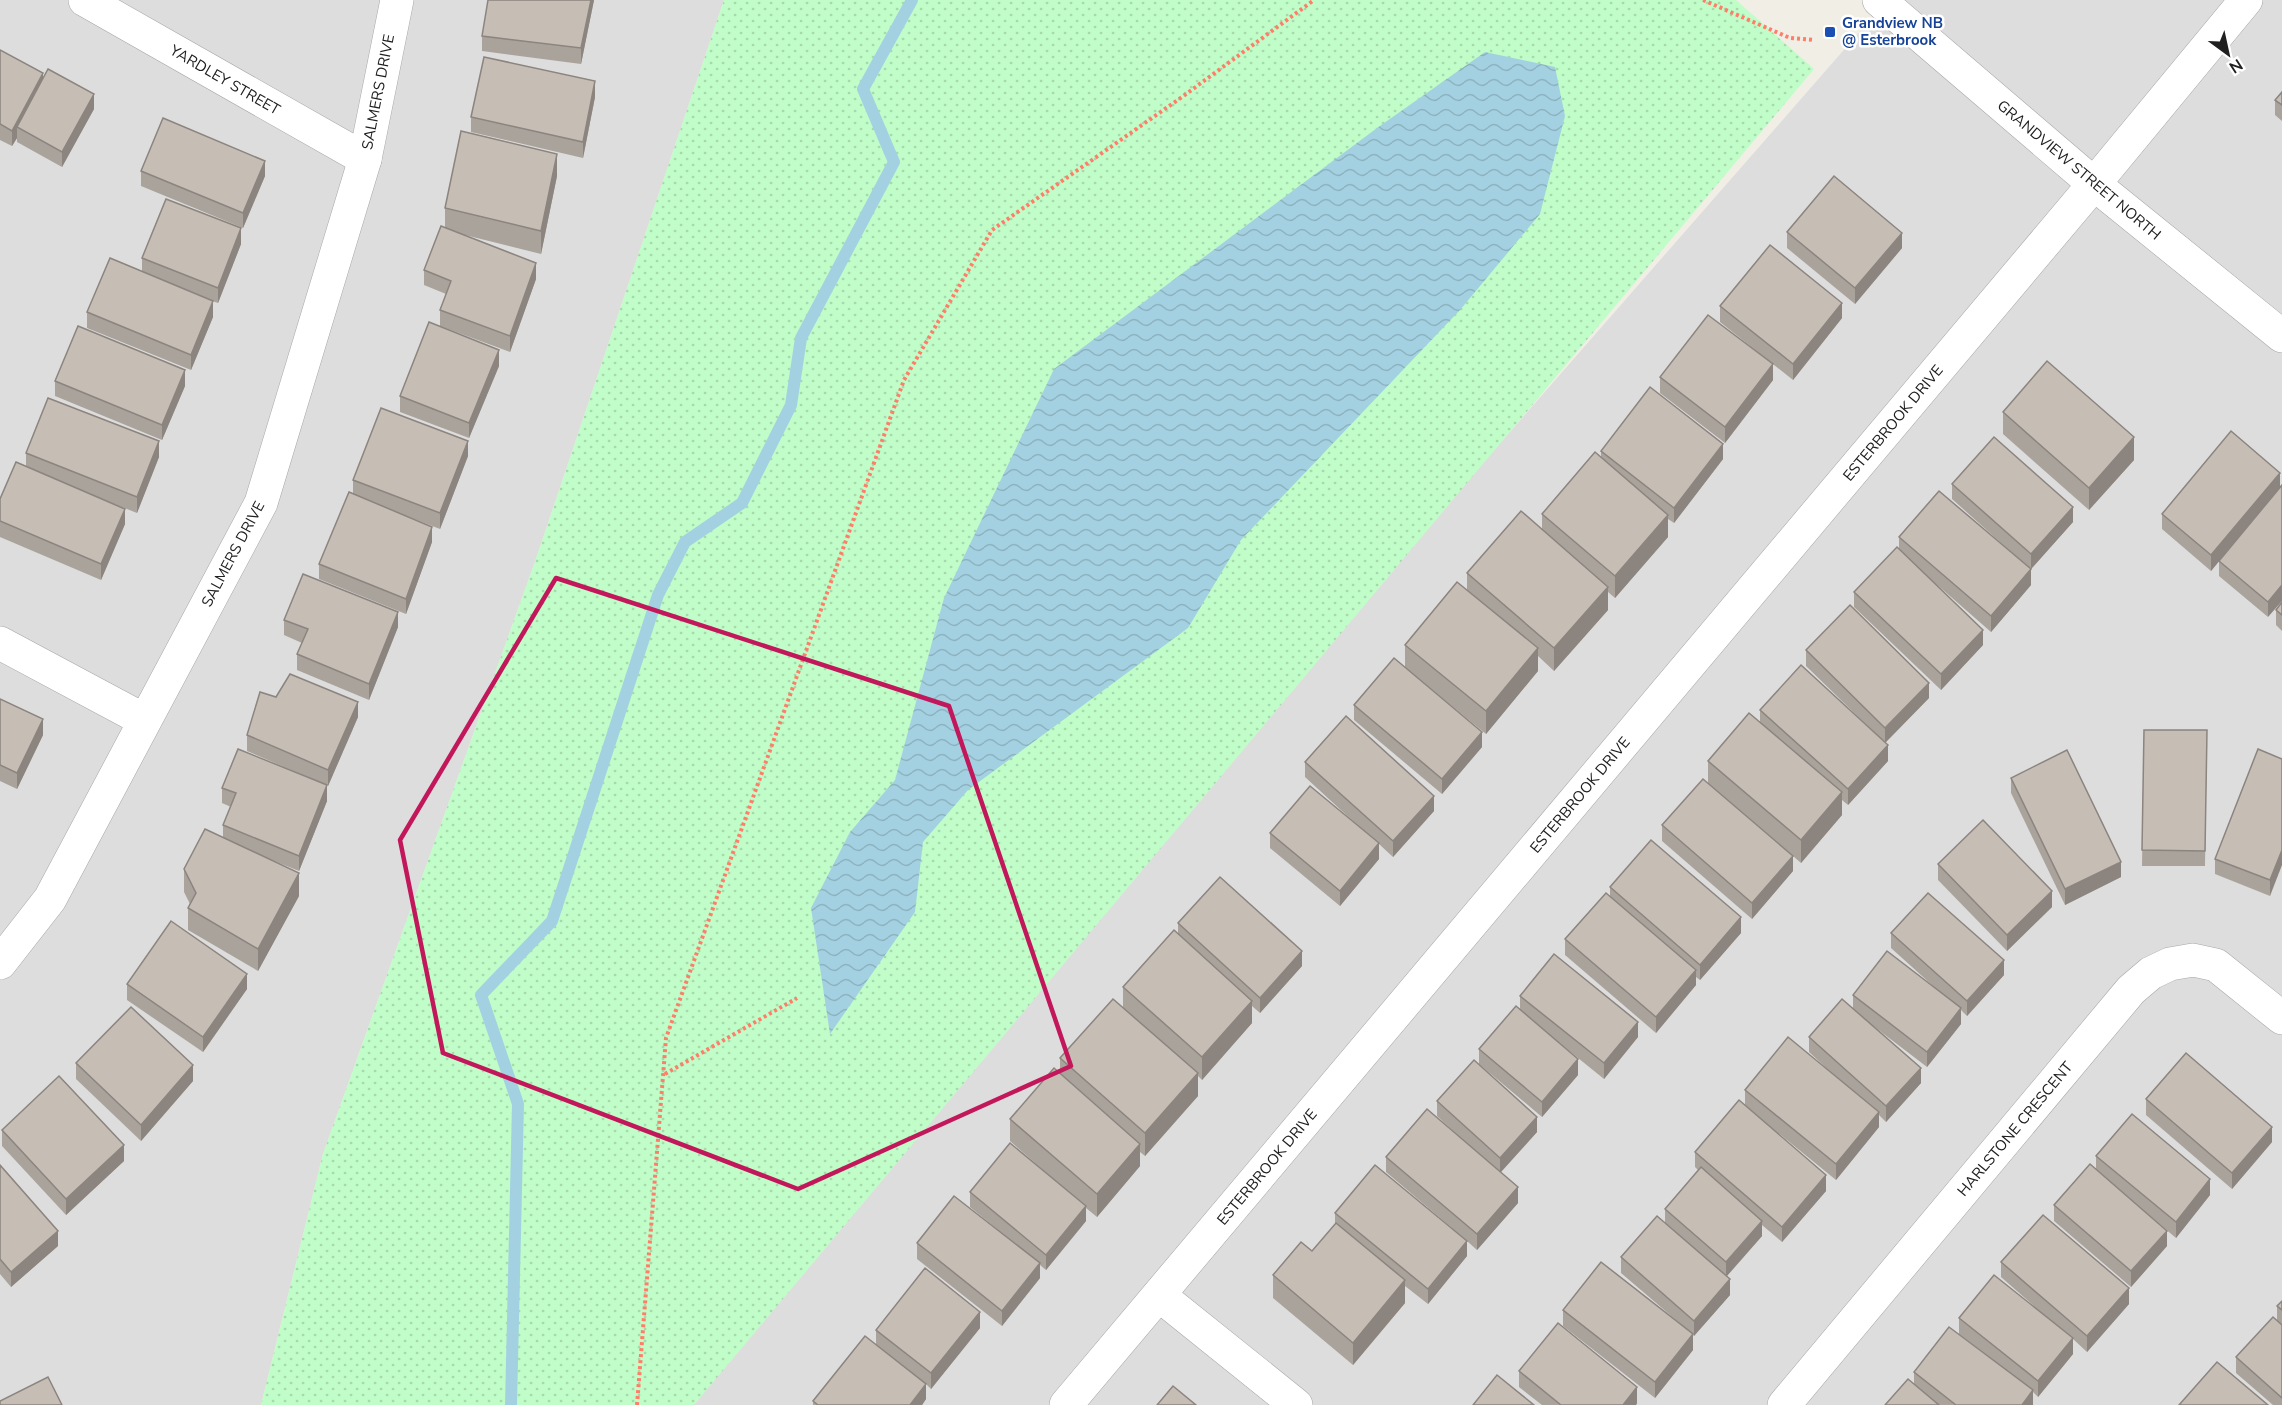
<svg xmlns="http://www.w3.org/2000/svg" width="2282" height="1405" viewBox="0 0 2282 1405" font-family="'Nunito Sans',sans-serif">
<defs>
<pattern id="park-dots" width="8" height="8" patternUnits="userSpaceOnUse" patternTransform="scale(1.5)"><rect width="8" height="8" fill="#c1fdc8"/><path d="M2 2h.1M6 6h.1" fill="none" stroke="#a6d9ac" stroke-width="1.8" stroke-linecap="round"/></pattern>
<pattern id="water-waves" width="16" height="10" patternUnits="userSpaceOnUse" patternTransform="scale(1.5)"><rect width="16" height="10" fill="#a4d1e1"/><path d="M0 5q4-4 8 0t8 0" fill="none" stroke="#8db3c1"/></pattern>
</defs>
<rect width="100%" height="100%" fill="#f1eee6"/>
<g fill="#dedddd">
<path d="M0,0H724L537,556L323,1154L261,1405H0Z"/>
<path d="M1894,0H2282V328Z"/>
<path d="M1884,4L2282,337V1405H648L1348,617Z"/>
</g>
<path fill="url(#park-dots)" d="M724,0H1736L1814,69L694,1405H261L323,1154L537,556Z"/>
<path fill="url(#water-waves)" d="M1485,52L1555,67L1565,116L1540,214L1460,310L1241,540L1188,628L968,790L923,842L915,912L830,1034L811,908L850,832L895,780L944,598L1054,369L1377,128Z"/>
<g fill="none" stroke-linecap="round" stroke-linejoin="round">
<path stroke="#a4d1e1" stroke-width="12" d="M511,1405L518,1104L481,995L552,921L658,595L685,542L742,503L791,405L801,338L894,162L863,89L912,0"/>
<defs>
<g id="minor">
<path d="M85,0L365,159"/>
<path d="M1879,0L2094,184L2282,336"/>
<path d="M0,643L144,720"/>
<path d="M0,963L50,899L261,503L365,159L397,0"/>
<path d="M1159,1295L1296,1405"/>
<path d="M1066,1405L2094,184L2246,0"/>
<path d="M1784,1405L2131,990L2151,973L2170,964L2193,960L2216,965L2282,1018"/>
</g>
</defs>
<use href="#minor" stroke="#a7a7a7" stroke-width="34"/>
<g stroke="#ff7e69" stroke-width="4" stroke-dasharray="3 3" stroke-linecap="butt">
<path d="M1703,0L1790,38L1814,40"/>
<path d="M665,1074L797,998"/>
<path d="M637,1405L666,1038L904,380L992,230L1182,97L1314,0"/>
</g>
<use href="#minor" stroke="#fff" stroke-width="33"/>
</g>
<g fill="#aaa39c">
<path d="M594,0L581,64L482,51V36Z"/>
<path d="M0,50L94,109L62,167L17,142V138L12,146L0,140Z"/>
<path d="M2282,92V121L2275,115V100Z"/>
<path d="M595,97L583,158L471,132V117Z"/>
<path d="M141,171L265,176L243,228L141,186Z"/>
<path d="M557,176L541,254L465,235L536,279L510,352L440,326V310L446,294L424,285V270L445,228V208Z"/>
<path d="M1787,232L1902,248L1855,304L1787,248Z"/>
<path d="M241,244L218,303L212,301L213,317L191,370L87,328V312L142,272V258Z"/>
<path d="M1720,306L1842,318L1793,380L1720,322Z"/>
<path d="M499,366L469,438L400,412V396Z"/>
<path d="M1660,377L1773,380L1725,443L1660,393Z"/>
<path d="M55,381L185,386L162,440L55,396Z"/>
<path d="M2003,412L2134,460L2089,510L2003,434Z"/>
<path d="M1601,451L1723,459L1674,523L1668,519V537L1615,598L1608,592V610L1554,671L1538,656V671L1486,734L1425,684L1482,747L1442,794L1354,720V705L1405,667V645L1467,591V573L1542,529V514L1601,457Z"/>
<path d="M26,453L159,457L137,513L102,499L125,524L101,580L0,537V499L26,466Z"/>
<path d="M468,456L440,529L399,513L432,542L406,614L319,579V564L353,494V480Z"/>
<path d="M2280,473L2268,617L2219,576V561L2211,571L2162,529V514Z"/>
<path d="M1952,484L2073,522L2031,569V585L1991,632L1935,583L1983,645L1941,690L1854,607V592L1899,549V537L2028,567L1952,499Z"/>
<path d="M2282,602V631L2276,625V610Z"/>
<path d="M284,620L398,627L369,700L297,670V654L302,643L284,635Z"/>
<path d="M1806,650L1929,698L1885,743L1888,761L1848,805L1842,800V815L1801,863L1793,856V871L1752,919L1662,841V825L1708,783V761L1760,722V710L1881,739L1806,666Z"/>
<path d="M276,697L358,717L328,786L327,785V801L299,871L262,856L299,896L258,971L188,930V908L190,904L184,892V869L223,838V825L231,807L222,803V788L326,785L247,751V735Z"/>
<path d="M0,699L43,735L17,789L0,781Z"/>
<path d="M2144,730H2207L2205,866H2142Z"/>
<path d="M2282,759L2270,896L2215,874V859Z"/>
<path d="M1305,762L1434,811L1393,857L1379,844V859L1340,906L1270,848V833L1368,835L1305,777Z"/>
<path d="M2011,778L2121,877L2065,905L2011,793Z"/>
<path d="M1938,864L2052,907L2007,951L1938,880Z"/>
<path d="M1610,887L1741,933L1700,980L1696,977V985L1656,1033L1565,955V939L1610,896Z"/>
<path d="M1178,923L1302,966L1260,1013L1252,1006V1023L1202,1080L1198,1076V1096L1145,1156L1140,1152V1166L1097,1217L1086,1208V1221L1046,1270L1040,1265V1278L1002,1326L917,1259V1243L997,1229L970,1207V1192L1050,1176L1010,1141V1119L1060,1074V1058L1123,1007V987L1178,934Z"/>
<path d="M1891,933L2004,975L1967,1016L1961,1010V1024L1927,1067L1872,1025L1921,1083L1886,1122L1879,1115V1127L1836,1180L1745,1106L1826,1191L1782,1242L1762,1225V1236L1727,1276L1730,1295L1694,1336L1693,1335V1350L1655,1398L1563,1326V1310L1683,1326L1621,1273V1257L1665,1222V1209L1698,1170L1695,1167V1152L1745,1106V1090L1836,1077L1809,1052V1037L1853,1008V995L1942,994L1891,948Z"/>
<path d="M127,984L247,989L203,1052L127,1000Z"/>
<path d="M1520,996L1638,1037L1604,1079L1557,1041L1578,1075L1542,1117L1479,1064V1049L1520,1009Z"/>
<path d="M76,1063L193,1081L141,1141L76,1079Z"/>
<path d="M2146,1099L2272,1142L2232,1189L2146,1115Z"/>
<path d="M1437,1101L1537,1132L1501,1172L1518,1203L1477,1250L1467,1241V1256L1428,1304L1405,1286V1303L1353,1365L1273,1298V1275L1312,1251L1335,1225V1213L1452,1228L1386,1172V1157L1474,1150L1437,1116Z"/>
<path d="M2,1130L124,1161L66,1215L2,1146Z"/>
<path d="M2096,1156L2210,1195L2176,1238L2137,1205L2167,1246L2131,1287L2054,1221V1205L2096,1170Z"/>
<path d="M0,1165L58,1246L11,1287L0,1274Z"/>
<path d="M2001,1262L2129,1304L2087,1352L2073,1339V1354L2038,1397L2033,1392V1405H1885L1914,1384V1372L1988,1356L1959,1334V1318L2059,1328L2001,1277Z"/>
<path d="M2282,1301V1405H2273L2236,1373V1357L2277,1321V1306Z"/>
<path d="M980,1328L931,1389L926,1384V1399L922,1405H813V1401L876,1345V1330Z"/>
<path d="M1519,1371L1637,1403L1636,1405H1542L1519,1387Z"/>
</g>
<g fill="#8b847f">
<path d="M591,0H594L581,64V48Z"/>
<path d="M43,73V88L17,127V138L12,146V131Z"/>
<path d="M595,81V97L583,158V142Z"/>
<path d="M94,94V109L62,167V152Z"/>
<path d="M557,154V176L541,254V231Z"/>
<path d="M265,161V176L243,228V213Z"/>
<path d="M241,228V244L218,303V288Z"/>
<path d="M1902,233V248L1855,304V288Z"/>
<path d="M536,263V279L510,352V336Z"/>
<path d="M213,301V317L191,370V355Z"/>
<path d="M1842,303V318L1793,380V364Z"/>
<path d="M499,350V366L469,438V423Z"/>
<path d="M1773,364V380L1725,443V427Z"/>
<path d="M185,370V386L162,440V425Z"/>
<path d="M2134,437V460L2089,510V488Z"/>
<path d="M159,441V457L137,513V497Z"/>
<path d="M468,441V456L440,529V513Z"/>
<path d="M1723,444V459L1674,523V508Z"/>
<path d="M2280,473V488L2211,571V555Z"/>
<path d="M2073,507V522L2031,569V585L1991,632V616L2031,569V554Z"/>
<path d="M125,509V524L101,580V564Z"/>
<path d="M1668,515V537L1615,598V576Z"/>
<path d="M432,527V542L406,614V599Z"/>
<path d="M2282,585V601L2268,617V602Z"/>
<path d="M1608,587V610L1554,671V648Z"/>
<path d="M398,612V627L369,700V684Z"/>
<path d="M1983,630V645L1941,690V674Z"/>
<path d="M1538,648V671L1486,734V711Z"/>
<path d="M1929,683V698L1885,743V728Z"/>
<path d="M358,702V717L328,786V770Z"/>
<path d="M43,719V735L17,789V773Z"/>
<path d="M1482,732V747L1442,794V779Z"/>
<path d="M1888,745V761L1848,805V789Z"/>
<path d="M327,785V801L299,871V856Z"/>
<path d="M1842,792V815L1801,863V840Z"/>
<path d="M1434,796V811L1393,857V841Z"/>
<path d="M1379,843V859L1340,906V891Z"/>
<path d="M2282,850V865L2270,896V880Z"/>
<path d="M1793,856V871L1752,919V903Z"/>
<path d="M2121,862V877L2065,905V889Z"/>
<path d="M299,873V896L258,971V949Z"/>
<path d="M2052,891V907L2007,951V935Z"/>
<path d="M1741,917V933L1700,980V965Z"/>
<path d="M1302,951V966L1260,1013V998Z"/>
<path d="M2004,960V975L1967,1016V1001Z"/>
<path d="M1696,970V985L1656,1033V1017Z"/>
<path d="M247,974V989L203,1052V1037Z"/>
<path d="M1252,1001V1023L1202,1080V1057Z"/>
<path d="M1961,1008V1024L1927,1067V1052Z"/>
<path d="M1638,1022V1037L1604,1079V1063Z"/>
<path d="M1578,1059V1075L1542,1117V1102Z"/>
<path d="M193,1065V1081L141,1141V1125Z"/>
<path d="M1921,1068V1083L1886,1122V1106Z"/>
<path d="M1198,1073V1096L1145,1156V1133Z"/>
<path d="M1879,1112V1127L1836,1180V1164Z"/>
<path d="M1537,1117V1132L1500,1173V1158Z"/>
<path d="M2272,1127V1142L2232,1189V1173Z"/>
<path d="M1140,1144V1166L1097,1217V1194Z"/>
<path d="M124,1145V1161L66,1215V1199Z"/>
<path d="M1826,1175V1191L1782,1242V1227Z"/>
<path d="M2210,1179V1195L2176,1238V1222Z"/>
<path d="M1518,1187V1203L1477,1250V1234Z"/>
<path d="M1086,1206V1221L1046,1270V1255Z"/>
<path d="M1762,1221V1236L1726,1277V1262Z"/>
<path d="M58,1231V1246L11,1287V1272Z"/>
<path d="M2167,1231V1246L2131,1287V1271Z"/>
<path d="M1467,1241V1256L1428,1304V1289Z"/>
<path d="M1040,1263V1278L1002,1326V1311Z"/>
<path d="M1730,1279V1295L1694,1336V1321Z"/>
<path d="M1405,1280V1303L1353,1365V1343Z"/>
<path d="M2129,1288V1304L2087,1352V1336Z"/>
<path d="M980,1312V1328L931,1389V1373Z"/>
<path d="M1693,1334V1350L1655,1398V1382Z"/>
<path d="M2073,1338V1354L2038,1397V1381Z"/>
<path d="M926,1384V1399L922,1405H910Z"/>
<path d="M1637,1387V1403L1636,1405H1623Z"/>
<path d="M2033,1390V1405H2022Z"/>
</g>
<g fill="#c6bdb5" stroke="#8b847f" stroke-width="1.5">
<path d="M488,0H591L581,48L482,36Z"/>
<path d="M0,50L43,73L12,131L0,124Z"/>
<path d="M484,57L595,81L583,142L471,117Z"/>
<path d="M48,69L94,94L62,152L17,127Z"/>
<path d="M2282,92V105L2275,100Z"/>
<path d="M163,118L265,161L243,213L141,171Z"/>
<path d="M461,131L557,154L541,231L445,208Z"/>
<path d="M1834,176L1902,233L1855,288L1787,232Z"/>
<path d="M166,199L241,228L218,288L142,258Z"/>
<path d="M441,226L536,263L510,336L440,310L451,281L424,270Z"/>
<path d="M1770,245L1842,303L1793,364L1720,306Z"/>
<path d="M110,258L213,301L191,355L87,312Z"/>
<path d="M1708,315L1773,364L1725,427L1660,377Z"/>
<path d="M429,322L499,350L469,423L400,396Z"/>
<path d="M78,326L185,370L162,425L55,381Z"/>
<path d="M2047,361L2134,437L2089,488L2003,412Z"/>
<path d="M1650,387L1723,444L1674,508L1601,451Z"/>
<path d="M48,398L159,441L137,497L26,453Z"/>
<path d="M381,408L468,441L440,513L353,480Z"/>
<path d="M2231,431L2280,473L2211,555L2162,514Z"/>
<path d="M1994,437L2073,507L2031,554L1952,484Z"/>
<path d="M1595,452L1668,515L1615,576L1542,514Z"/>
<path d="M16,462L125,509L101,564L0,521V499Z"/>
<path d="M2282,485V585L2268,602L2219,561Z"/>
<path d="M1939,491L2031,569L1991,616L1899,537Z"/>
<path d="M349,492L432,527L406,599L319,564Z"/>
<path d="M1521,511L1608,587L1554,648L1467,573Z"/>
<path d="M1897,547L1983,630L1941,674L1854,592Z"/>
<path d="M303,574L398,612L369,684L297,654L308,629L284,620Z"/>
<path d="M1457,582L1538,648L1486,711L1405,645Z"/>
<path d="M2282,602V615L2276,610Z"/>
<path d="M1850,605L1929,683L1885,728L1806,650Z"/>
<path d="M1394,658L1482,732L1442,779L1354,705Z"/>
<path d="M1801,665L1888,745L1848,789L1760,710Z"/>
<path d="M290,674L358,702L328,770L247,735L260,692L276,697Z"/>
<path d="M0,699L43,719L17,773L0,765Z"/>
<path d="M1749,713L1842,792L1801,840L1708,761Z"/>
<path d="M1346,716L1434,796L1393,841L1305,762Z"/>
<path d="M2144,730H2207L2205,851L2142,850Z"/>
<path d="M238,749L327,785L299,856L223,825L236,793L222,788Z"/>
<path d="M2258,749L2282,759V850L2270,880L2215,859Z"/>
<path d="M2067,750L2121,862L2065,889L2011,778Z"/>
<path d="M1703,779L1793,856L1752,903L1662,825Z"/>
<path d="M1310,786L1379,843L1340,891L1270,833Z"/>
<path d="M1983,820L2052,891L2007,935L1938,864Z"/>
<path d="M205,829L299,873L258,949L188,908L196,893L184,869Z"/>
<path d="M1651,840L1741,917L1700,965L1610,887Z"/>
<path d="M1220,877L1302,951L1260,998L1178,923Z"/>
<path d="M1606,893L1696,970L1656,1017L1565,939Z"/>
<path d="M1928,893L2004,960L1967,1001L1891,933Z"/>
<path d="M171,921L247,974L203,1037L127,984Z"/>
<path d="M1174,930L1252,1001L1202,1057L1123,987Z"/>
<path d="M1887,951L1961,1008L1927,1052L1853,995Z"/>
<path d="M1554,954L1638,1022L1604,1063L1520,996Z"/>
<path d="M1113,999L1198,1073L1145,1133L1060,1058Z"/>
<path d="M1842,999L1921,1068L1886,1106L1809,1037Z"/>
<path d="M1516,1006L1578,1059L1542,1102L1479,1049Z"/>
<path d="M131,1007L193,1065L141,1125L76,1063Z"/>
<path d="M1788,1037L1879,1112L1836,1164L1745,1090Z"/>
<path d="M2186,1053L2272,1127L2232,1173L2146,1099Z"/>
<path d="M1474,1060L1537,1117L1500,1158L1437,1101Z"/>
<path d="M1054,1068L1140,1144L1097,1194L1010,1119Z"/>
<path d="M59,1076L124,1145L66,1199L2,1130Z"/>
<path d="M1739,1100L1826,1175L1782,1227L1695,1152Z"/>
<path d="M1427,1109L1518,1187L1477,1234L1386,1157Z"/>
<path d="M2132,1114L2210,1179L2176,1222L2096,1156Z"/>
<path d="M1010,1143L1086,1206L1046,1255L970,1192Z"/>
<path d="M2090,1164L2167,1231L2131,1271L2054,1205Z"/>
<path d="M0,1165L58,1231L11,1272L0,1259Z"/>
<path d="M1375,1165L1467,1241L1428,1289L1335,1213Z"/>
<path d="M1701,1167L1762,1221L1726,1262L1665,1209Z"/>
<path d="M954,1196L1040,1263L1002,1311L917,1243Z"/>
<path d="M2043,1215L2129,1288L2087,1336L2001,1262Z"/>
<path d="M1657,1216L1730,1279L1694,1321L1621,1257Z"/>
<path d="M1336,1223L1405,1280L1353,1343L1273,1275L1301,1242L1312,1251Z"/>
<path d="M1601,1262L1693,1334L1655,1382L1563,1310Z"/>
<path d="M925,1268L980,1312L931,1373L876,1330Z"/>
<path d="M1994,1275L2073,1338L2038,1381L1959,1318Z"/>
<path d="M2282,1301V1310L2277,1306Z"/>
<path d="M2273,1317L2282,1325V1398L2236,1357Z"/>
<path d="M1558,1323L1637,1387L1623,1405H1561L1519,1371Z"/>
<path d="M1949,1327L2033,1390L2022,1405H1956L1914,1372Z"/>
<path d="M865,1336L926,1384L910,1405H818L813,1401Z"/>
<path d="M2217,1362L2268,1405H2179Z"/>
<path d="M1497,1375L1534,1405H1473Z"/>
<path d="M48,1377L62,1405H0V1401Z"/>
<path d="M1908,1379L1939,1405H1885Z"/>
<path d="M1173,1386L1196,1405H1157Z"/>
</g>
<path fill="none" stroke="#c2185b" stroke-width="4.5" stroke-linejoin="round" d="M556,578L949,706L1071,1066L798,1189L443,1053L400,840Z"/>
<rect fill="#1a4fb4" stroke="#fff" stroke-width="2" x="1824" y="26" width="12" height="12" rx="3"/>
<g text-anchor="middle" stroke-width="5" stroke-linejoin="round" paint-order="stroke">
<g font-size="15" font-weight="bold" fill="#164399" stroke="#fff" text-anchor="start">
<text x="1842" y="28">Grandview NB<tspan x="1842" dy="17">@ Esterbrook</tspan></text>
</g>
<g font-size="15" fill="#202020" stroke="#fff">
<text transform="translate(225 80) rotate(30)" y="5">YARDLEY STREET</text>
<text transform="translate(378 92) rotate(-79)" y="5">SALMERS DRIVE</text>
<text transform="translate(2079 170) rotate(40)" y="5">GRANDVIEW STREET NORTH</text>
<text transform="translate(1893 423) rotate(-50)" y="5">ESTERBROOK DRIVE</text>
<text transform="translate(233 554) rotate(-62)" y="5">SALMERS DRIVE</text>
<text transform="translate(1580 795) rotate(-50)" y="5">ESTERBROOK DRIVE</text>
<text transform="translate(2015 1129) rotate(-50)" y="5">HARLSTONE CRESCENT</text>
<text transform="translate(1267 1167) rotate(-50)" y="5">ESTERBROOK DRIVE</text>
</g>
</g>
<g transform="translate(2228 54) rotate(147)" stroke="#ffffff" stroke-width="4.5" paint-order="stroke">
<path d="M0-4.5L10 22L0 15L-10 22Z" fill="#202020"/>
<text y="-9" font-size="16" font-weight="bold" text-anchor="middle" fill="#202020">N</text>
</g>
</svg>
